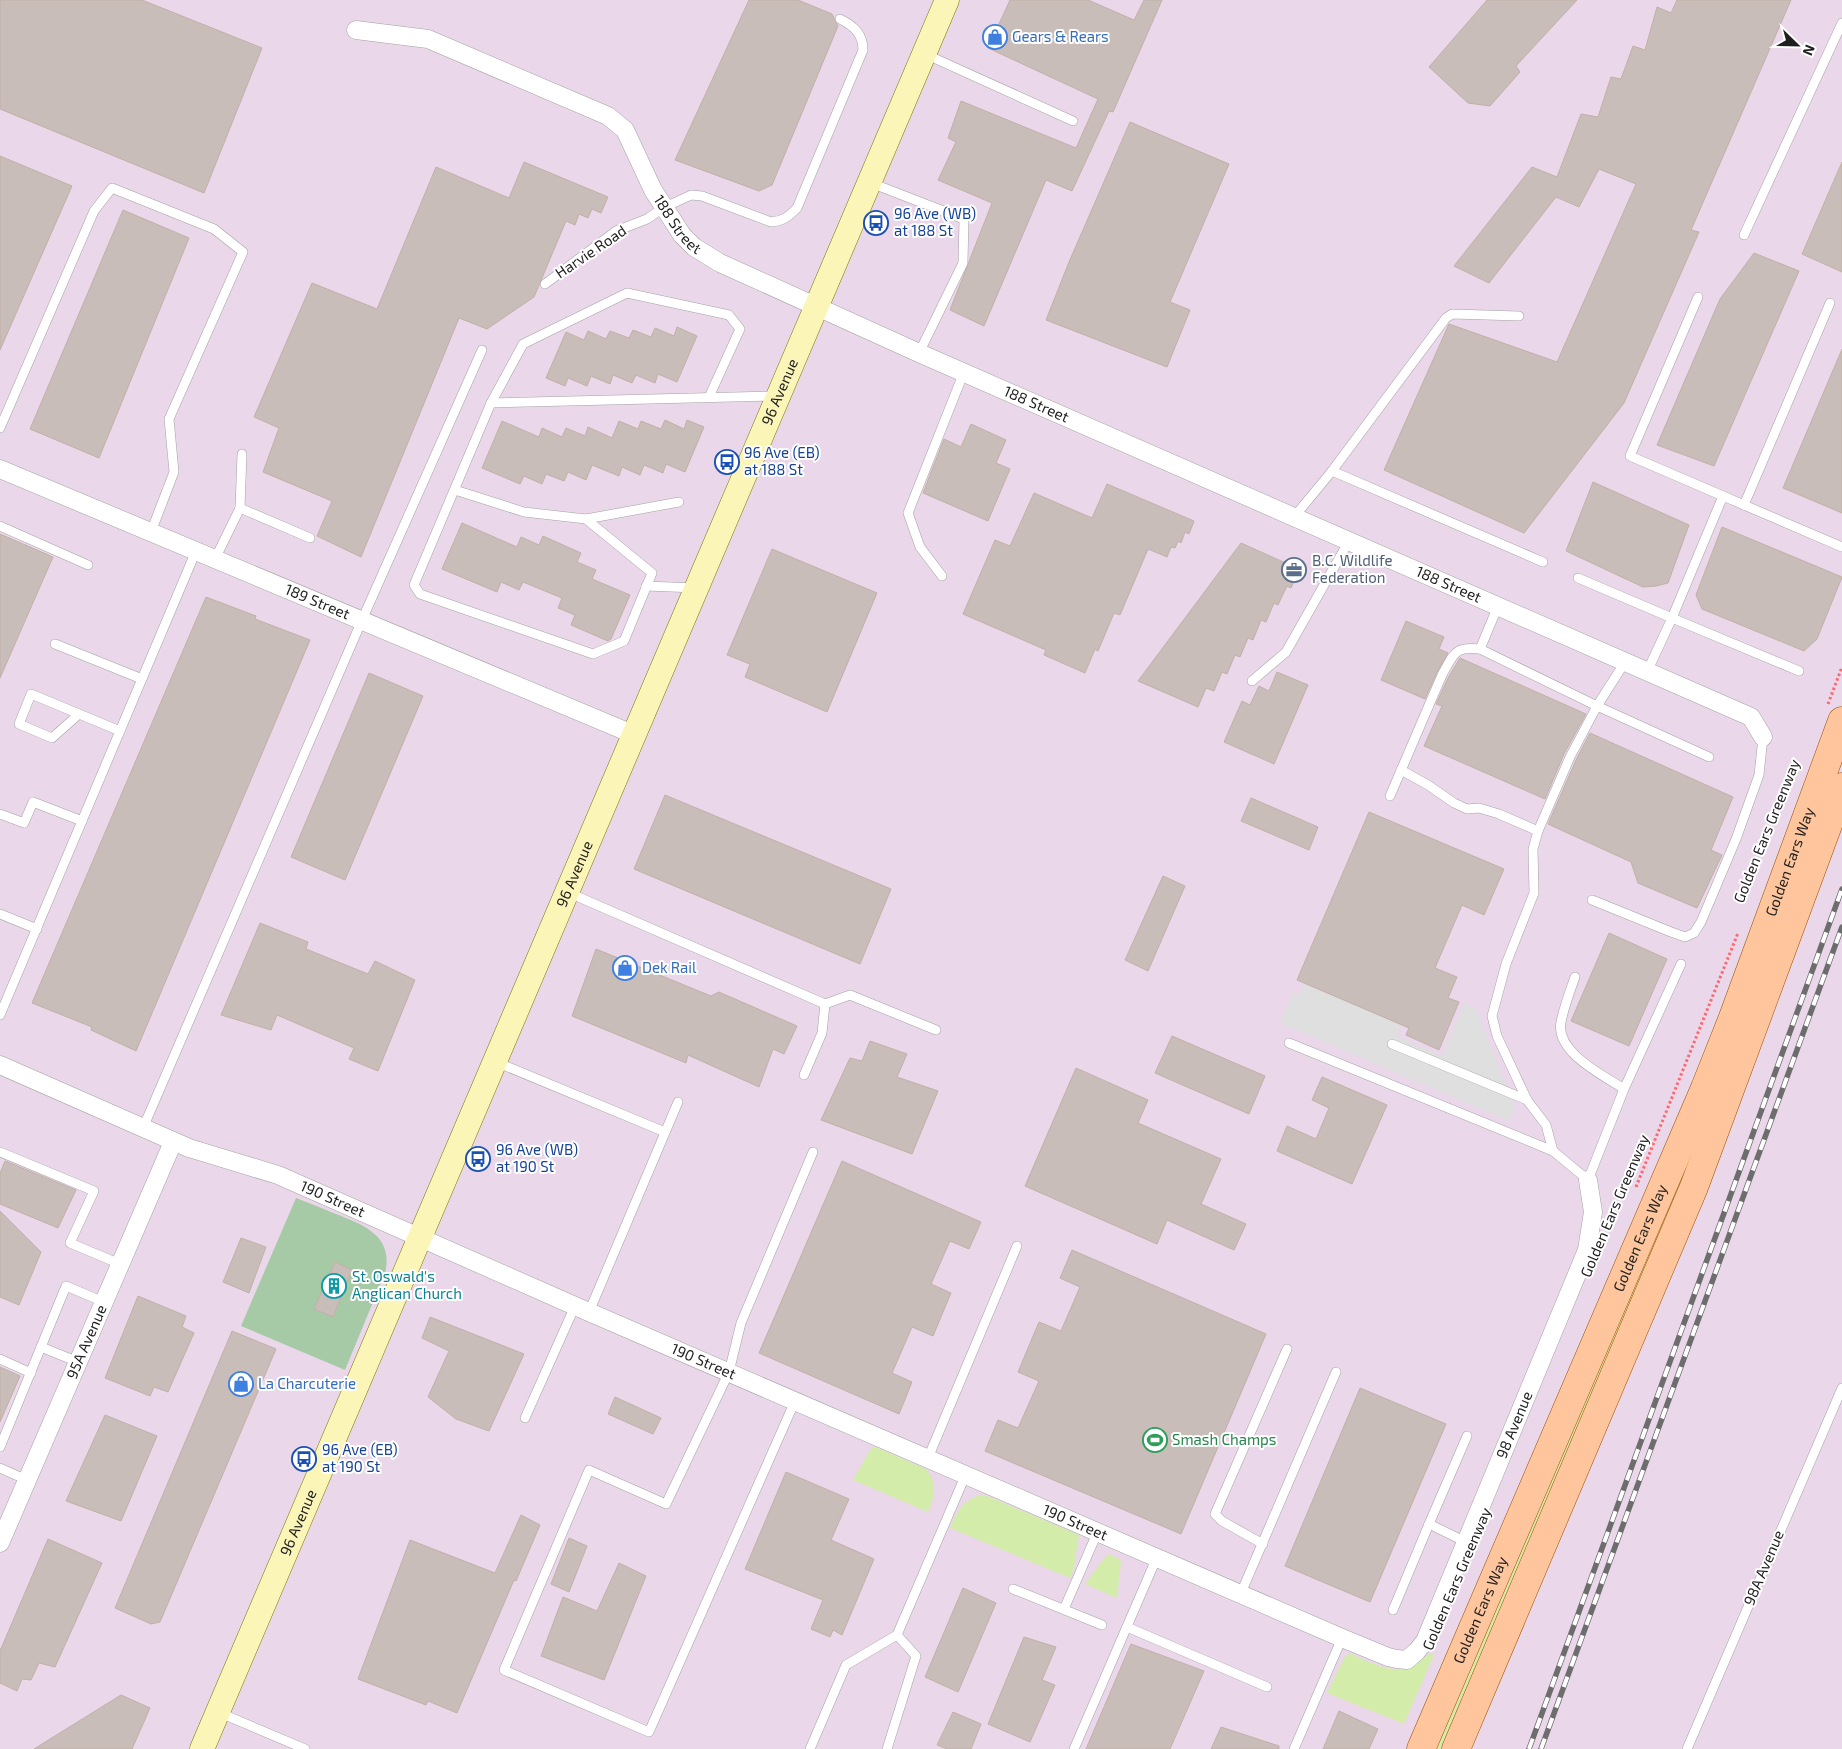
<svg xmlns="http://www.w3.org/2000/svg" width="1842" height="1749" viewBox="0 0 1842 1749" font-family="'Exo 2',sans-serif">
<rect width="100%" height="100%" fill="#f0ebe5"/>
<rect fill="#ead7e9" x="0" y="0" width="1842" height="1749"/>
<g fill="#d4ecaa">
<path d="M1717,1098L1445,1749H1433L1668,1204Z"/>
<path d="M872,1447L878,1448L926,1469C938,1484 935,1495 928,1512L853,1480Z"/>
<path d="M977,1496H987L1079,1535L1074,1568L1070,1578L950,1528C956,1513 961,1503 977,1496Z"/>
<path d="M1109,1554L1120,1559L1121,1563L1117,1598L1085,1584L1102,1561Z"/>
<path d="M1349,1653C1380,1667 1403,1681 1430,1653L1434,1655L1404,1724L1327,1693L1344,1658Z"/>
</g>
<path fill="#a6caa6" d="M296,1198C310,1203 323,1209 336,1214C364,1225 394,1236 385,1273L345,1370L241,1326Z"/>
<path fill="#dfdfdf" d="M1304,983L1401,1025L1397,1036L1442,1056L1464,1004L1476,1009L1515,1108L1509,1121L1280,1023L1293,992L1299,994Z"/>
<g fill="#c8bdb8" stroke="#c3afa7">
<path d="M0,0H142L262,48L204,193L0,109Z"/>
<path d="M749,0H798L832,14L838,26L772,185L759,191L675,160Z"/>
<path d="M1010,0H1088L1134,20L1144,0H1162L1113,112L1109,111L1072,191L1046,180L984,326L950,310L992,203L938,180L956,142L948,138L961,101L1076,148L1098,99L988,48Z"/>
<path d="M1487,0H1577L1516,66L1520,72L1490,106L1468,103L1429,67Z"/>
<path d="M1677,0H1791L1691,230L1699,232L1624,403L1524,533L1384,470L1449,324L1557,362L1636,184L1599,169L1579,207L1556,197L1489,283L1454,266L1532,167L1557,177L1581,114L1598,117L1611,77L1621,79L1633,46L1645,50L1657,7L1671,13Z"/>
<path d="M1130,122L1229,164L1170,302L1190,310L1167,367L1046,320L1069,262Z"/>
<path d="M0,156L72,186L0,350Z"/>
<path d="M524,162L608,197L601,213L592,209L588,218L579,214L575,225L566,221L534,297L487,329L459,318L361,557L317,536L332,501L263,472L279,428L254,417L312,283L377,309L436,167L509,198Z"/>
<path d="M1842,162V272L1802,254Z"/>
<path d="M123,210L189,238L99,458L30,429Z"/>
<path d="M1754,253L1799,271L1714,466L1657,445L1720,299Z"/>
<path d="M677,327L697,336L677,382L658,374L655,383L636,375L632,383L613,375L610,384L591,376L587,386L568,378L565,386L546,378L566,332L584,340L588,331L606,339L610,331L629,338L633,330L651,337L655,328L674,336Z"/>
<path d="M1842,349V513L1783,488Z"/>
<path d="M665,420L684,429L687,420L704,427L685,472L666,464L663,473L644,465L640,475L622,467L619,476L592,465L586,480L568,472L564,481L546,474L542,484L524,476L520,484L482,468L502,421L539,437L542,428L562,437L566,428L585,436L588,427L612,438L619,421L638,429L641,421L661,429Z"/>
<path d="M971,424L1006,440L996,463L1010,469L988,521L923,493L944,439L961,447Z"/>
<path d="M1593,482L1689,525L1668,583L1656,586L1643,587L1566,551Z"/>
<path d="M1107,484L1194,521L1189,534L1185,532L1181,543L1178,541L1175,548L1171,547L1167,557L1148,549L1120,615L1114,613L1098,651L1095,649L1085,673L1044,655L1046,650L963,614L995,540L1010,546L1034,493L1092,518Z"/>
<path d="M462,523L517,547L521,537L539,545L543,536L581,553L577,562L596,570L592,579L630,595L611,639L608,641L571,625L575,615L558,608L562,598L523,582L519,590L501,582L497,592L442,569Z"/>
<path d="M1722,527L1842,577L1817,639L1804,651L1702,609L1696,595Z"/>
<path d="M0,534L53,557L0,678Z"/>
<path d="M1241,543L1299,569L1291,588L1287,586L1278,605L1274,603L1266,622L1261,620L1253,640L1248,638L1240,657L1235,655L1227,674L1222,672L1214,691L1206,688L1198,707L1138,681Z"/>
<path d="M772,549L877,593L827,712L745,677L750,664L727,655Z"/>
<path d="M206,597L256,616L255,619L310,640L136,1051L91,1030L92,1027L32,1003Z"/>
<path d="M1406,621L1444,637L1439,649L1448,653L1437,672L1425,699L1381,680Z"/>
<path d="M1460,658L1586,714L1564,754L1545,799L1424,746L1442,706L1436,704L1448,678Z"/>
<path d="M1277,672L1308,685L1274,764L1224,742L1242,701L1250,705L1259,686L1269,691Z"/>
<path d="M369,673L423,696L345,880L291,857Z"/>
<path d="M1590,733L1733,797L1711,850L1722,855L1697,908L1638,883L1631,862L1548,824L1576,760Z"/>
<path d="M665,795L891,889L860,964L634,869Z"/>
<path d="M1251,798L1318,827L1309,850L1241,821Z"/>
<path d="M1369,812L1504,869L1484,915L1462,905L1435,968L1457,977L1448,998L1459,1002L1439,1050L1406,1035L1409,1028L1297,980Z"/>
<path d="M1163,876L1185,886L1148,971L1125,960Z"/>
<path d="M260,923L308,942L306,949L368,974L375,961L415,980L378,1071L349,1059L354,1048L277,1015L271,1030L221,1015Z"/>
<path d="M1609,933L1667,959L1629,1046L1571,1021Z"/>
<path d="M596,949L711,996L719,992L797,1026L784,1054L773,1049L759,1087L688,1055L686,1063L572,1016Z"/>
<path d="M1172,1036L1265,1076L1249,1114L1155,1073Z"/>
<path d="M870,1041L907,1054L897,1077L938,1091L912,1154L821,1120L850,1058L862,1061Z"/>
<path d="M1076,1068L1148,1100L1138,1123L1221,1159L1201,1204L1246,1224L1234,1250L1167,1220L1157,1244L1025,1186Z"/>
<path d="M1322,1077L1387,1105L1352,1184L1277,1151L1287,1126L1316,1139L1329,1108L1312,1100Z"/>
<path d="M5,1161L76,1190L58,1228L0,1204V1173Z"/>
<path d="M842,1161L981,1222L969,1249L950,1241L931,1284L951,1293L933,1336L912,1327L892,1373L912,1382L899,1414L759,1353Z"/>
<path d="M0,1211L41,1252L19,1305L0,1297Z"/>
<path d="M241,1238L266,1247L249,1293L223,1282Z"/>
<path d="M1072,1250L1266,1334L1181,1534L985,1451L998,1420L1018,1428L1039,1381L1018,1372L1039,1322L1061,1331L1080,1287L1060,1278Z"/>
<path d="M335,1262L352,1270L333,1317L314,1309Z"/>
<path d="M138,1296L186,1316L182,1327L194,1333L168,1392L154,1387L150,1396L105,1378Z"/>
<path d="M430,1317L524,1354L489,1431L456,1419L428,1397L449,1351L422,1338Z"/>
<path d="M232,1331L276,1349L160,1622L151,1624L115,1608Z"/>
<path d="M0,1367L20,1376L0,1422Z"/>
<path d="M1360,1388L1446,1424L1370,1602L1285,1566Z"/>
<path d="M615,1397L661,1418L653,1434L608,1414Z"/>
<path d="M105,1415L157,1436L121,1521L66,1501Z"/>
<path d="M786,1472L849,1499L831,1540L874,1559L842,1635L833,1630L830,1637L811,1629L823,1600L745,1569Z"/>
<path d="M521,1515L540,1525L516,1581L514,1580L457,1713L428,1701L426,1705L358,1679L410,1540L495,1573Z"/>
<path d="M569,1538L587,1546L569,1592L551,1584Z"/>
<path d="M48,1539L102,1563L55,1667L39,1663L31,1680L22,1679L17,1691L0,1683V1651Z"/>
<path d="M619,1563L646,1576L604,1680L541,1656L563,1597L597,1611Z"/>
<path d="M963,1588L996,1603L958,1692L925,1677Z"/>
<path d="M1024,1637L1056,1647L1042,1680L1055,1685L1030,1742L988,1724Z"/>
<path d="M1131,1644L1204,1671L1170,1749H1086Z"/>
<path d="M121,1695L150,1708L132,1749H34Z"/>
<path d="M1339,1711L1378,1729L1369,1749H1323Z"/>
<path d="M953,1712L981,1724L971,1749H947L937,1745Z"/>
<path d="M1221,1727L1279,1746V1749H1211Z"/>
</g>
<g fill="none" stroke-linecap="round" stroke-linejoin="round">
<defs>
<g id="service">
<path d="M925,54L1073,121"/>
<path d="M871,183L964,219L963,263L919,353"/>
<path d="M1744,235L1842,23"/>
<path d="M545,284L616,231L647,219L663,208L691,195L702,196L771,222C783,221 788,217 797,208L863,50C863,34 854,26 840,19"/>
<path d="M1698,297L1630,456L1723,496"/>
<path d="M491,403L523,344L627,293L729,315L740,329L709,397"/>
<path d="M0,428L94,211L112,188L214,229L243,252L169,419L174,472L151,532"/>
<path d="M1332,471L1543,562"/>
<path d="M455,490L524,512L586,519L652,573L624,641L593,654L420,594L414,585L491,403L776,396"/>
<path d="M1744,505L1830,303"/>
<path d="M240,508L310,538"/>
<path d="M1294,517L1332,471L1446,318L1452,314L1519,316"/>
<path d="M586,519L679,502"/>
<path d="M0,526L88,565"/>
<path d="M215,559L240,508L242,454"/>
<path d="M942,576L920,547L908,513L964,372"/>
<path d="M1578,578L1672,618L1723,496L1842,547"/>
<path d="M646,586L696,588"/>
<path d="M1498,606L1480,649L1597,706L1709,757"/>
<path d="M55,644L142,679"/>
<path d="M1625,662L1597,706L1570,757L1538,831L1533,849L1534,893L1506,964L1492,1016L1497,1036L1527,1100L1546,1125L1553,1151L1588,1180L1624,1089L1681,964"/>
<path d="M1647,672L1672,618L1799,671"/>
<path d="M1252,681L1286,652L1349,541"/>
<path d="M79,714L52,738L19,724L31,694L120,731"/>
<path d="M1401,770L1428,785L1454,803L1467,809L1479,808L1499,814L1538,831"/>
<path d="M1390,796L1442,675C1454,654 1454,646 1480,649"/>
<path d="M0,814L24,823L33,802L82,821"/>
<path d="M567,892L825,1004L850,995L936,1030"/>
<path d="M1592,900L1671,932L1685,937L1694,933L1701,922L1736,839L1759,775L1763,737"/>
<path d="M0,914L37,929"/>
<path d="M1575,977C1570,991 1564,1007 1561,1022C1555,1052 1603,1075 1624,1089"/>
<path d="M0,1015L196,551"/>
<path d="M1289,1043L1553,1151"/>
<path d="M1392,1044L1527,1100"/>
<path d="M496,1062L665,1132"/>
<path d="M804,1075L822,1033L825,1004"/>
<path d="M143,1128L362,620L482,350"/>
<path d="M0,1152L94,1191L70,1243L120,1264"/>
<path d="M589,1312L678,1102"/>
<path d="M0,1359L31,1373"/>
<path d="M78,1362L41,1347L66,1286L104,1302"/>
<path d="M795,1401L649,1732L504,1670L589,1470L666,1504L729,1372L741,1323L813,1152"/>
<path d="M525,1418L575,1306"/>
<path d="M0,1447L41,1347"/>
<path d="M928,1458L1017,1246"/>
<path d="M0,1468L27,1480"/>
<path d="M1466,1542L1429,1524L1467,1436"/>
<path d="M1263,1544L1222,1521L1215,1514L1287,1349"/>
<path d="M1013,1589L1102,1625"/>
<path d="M1241,1593L1336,1372"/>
<path d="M1064,1609L1098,1531"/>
<path d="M1393,1610L1429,1524"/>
<path d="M1127,1627L1267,1687"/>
<path d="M218,1712L305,1749"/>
<path d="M810,1749L846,1665L897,1635L966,1474"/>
<path d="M887,1749L916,1656L897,1635"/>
<path d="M1074,1749L1157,1557"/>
<path d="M1294,1749L1342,1638"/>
<path d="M1687,1749L1842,1388"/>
</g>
<g id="minor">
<path id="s1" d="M356,30L428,39L608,116L625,130L653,190L682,235L694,247L720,263L919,353L1751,717L1763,737"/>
<path id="s2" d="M0,469L635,735"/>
<path id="s3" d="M0,1065L189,1148L278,1175L575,1306L1342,1638L1388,1657L1397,1659L1407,1660L1417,1651L1425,1641L1587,1250L1593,1212L1588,1180"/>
<path id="s4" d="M0,1543L173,1142"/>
</g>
<g id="secondary">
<path id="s5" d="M202,1749L947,0"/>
</g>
<g id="primary">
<path id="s6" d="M1421,1749L1705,1088L1732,1020L1842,721"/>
<path d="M1456,1749L1694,1187L1842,787"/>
</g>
</defs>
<use href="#service" stroke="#a3a3a3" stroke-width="10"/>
<use href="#minor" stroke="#a3a3a3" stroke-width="19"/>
<use href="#secondary" stroke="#7c7701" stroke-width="25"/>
<use href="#primary" stroke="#9b5000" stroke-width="29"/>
<g stroke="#fe686f" stroke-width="3" stroke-dasharray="2.5 2.5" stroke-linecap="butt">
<path d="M1828,704L1842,667"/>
<path d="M1636,1187L1738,933"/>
</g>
<use href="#service" stroke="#fff" stroke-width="9"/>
<use href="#minor" stroke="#fff" stroke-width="18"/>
<use href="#secondary" stroke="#fcf5b8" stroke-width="24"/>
<use href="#primary" stroke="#ffc59c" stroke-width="28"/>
<defs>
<g id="rail">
<path d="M1529,1749L1842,889"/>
<path d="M1541,1749L1842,927"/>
</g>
</defs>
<use href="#rail" stroke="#6d6d6d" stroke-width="5.5"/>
<use href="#rail" stroke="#fff" stroke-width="4" stroke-dasharray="11" stroke-linecap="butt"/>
</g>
<defs>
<symbol id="shop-ring" viewBox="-11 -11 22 22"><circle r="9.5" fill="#fff" stroke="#3f7fe0" stroke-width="1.5"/><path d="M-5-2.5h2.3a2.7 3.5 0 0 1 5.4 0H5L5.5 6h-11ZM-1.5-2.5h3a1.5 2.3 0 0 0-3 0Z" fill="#3f7fe0"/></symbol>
<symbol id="bus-ring" viewBox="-11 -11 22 22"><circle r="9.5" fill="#fff" stroke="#1a4fb4" stroke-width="1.5"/><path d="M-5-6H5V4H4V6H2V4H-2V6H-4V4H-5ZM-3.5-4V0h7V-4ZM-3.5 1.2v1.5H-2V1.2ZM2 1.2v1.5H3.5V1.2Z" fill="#1a4fb4"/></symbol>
<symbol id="office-ring" viewBox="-11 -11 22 22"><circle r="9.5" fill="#fff" stroke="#5c6f8a" stroke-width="1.5"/><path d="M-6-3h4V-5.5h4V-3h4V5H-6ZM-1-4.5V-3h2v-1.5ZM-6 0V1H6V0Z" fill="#5c6f8a"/></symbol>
<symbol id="building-ring" viewBox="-11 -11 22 22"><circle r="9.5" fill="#fff" stroke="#0f9aa8" stroke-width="1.5"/><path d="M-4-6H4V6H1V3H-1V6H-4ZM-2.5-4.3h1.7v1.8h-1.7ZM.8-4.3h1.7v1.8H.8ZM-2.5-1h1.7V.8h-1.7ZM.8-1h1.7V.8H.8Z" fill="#0f9aa8"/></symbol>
<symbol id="stadium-ring" viewBox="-11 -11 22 22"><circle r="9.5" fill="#fff" stroke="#2e9e5b" stroke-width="1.5"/><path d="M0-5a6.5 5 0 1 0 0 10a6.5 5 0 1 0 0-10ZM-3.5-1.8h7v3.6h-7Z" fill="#2e9e5b"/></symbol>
</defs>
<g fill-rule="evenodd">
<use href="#shop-ring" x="981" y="23" width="28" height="28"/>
<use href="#bus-ring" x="862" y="209" width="28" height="28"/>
<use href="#bus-ring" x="713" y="448" width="28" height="28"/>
<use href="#office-ring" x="1280" y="556" width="28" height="28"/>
<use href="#shop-ring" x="611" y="954" width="28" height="28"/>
<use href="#bus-ring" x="464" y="1145" width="28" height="28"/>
<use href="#building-ring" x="320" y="1272" width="28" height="28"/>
<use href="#shop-ring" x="227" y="1370" width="28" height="28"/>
<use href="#stadium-ring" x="1141" y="1426" width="28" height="28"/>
<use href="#bus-ring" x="290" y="1445" width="28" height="28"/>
</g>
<g text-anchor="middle" stroke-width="4" stroke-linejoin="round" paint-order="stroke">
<g font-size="15" fill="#366cbe" stroke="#fff" text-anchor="start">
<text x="1012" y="42">Gears &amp; Rears</text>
<text x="642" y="973">Dek Rail</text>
<text x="258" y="1389">La Charcuterie</text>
</g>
<g font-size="15" fill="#164399" stroke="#fff" text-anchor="start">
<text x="894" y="219">96 Ave (WB)<tspan x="894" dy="17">at 188 St</tspan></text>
<text x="744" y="458">96 Ave (EB)<tspan x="744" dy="17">at 188 St</tspan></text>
<text x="496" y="1155">96 Ave (WB)<tspan x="496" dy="17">at 190 St</tspan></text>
<text x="322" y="1455">96 Ave (EB)<tspan x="322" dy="17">at 190 St</tspan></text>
</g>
<g font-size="15" fill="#1f1f1f" stroke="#fff">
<text dy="5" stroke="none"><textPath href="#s1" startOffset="399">188 Street</textPath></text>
<text transform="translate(591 252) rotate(-34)" y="5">Harvie Road</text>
<text dy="5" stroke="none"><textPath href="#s5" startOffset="1475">96 Avenue</textPath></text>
<text dy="5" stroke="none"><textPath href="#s1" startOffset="804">188 Street</textPath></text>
<text dy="5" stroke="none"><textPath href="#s1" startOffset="1254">188 Street</textPath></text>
<text dy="5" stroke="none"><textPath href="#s2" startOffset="344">189 Street</textPath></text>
<text transform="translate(1767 831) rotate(-68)" y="5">Golden Ears Greenway</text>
<text dy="5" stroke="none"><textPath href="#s6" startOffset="961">Golden Ears Way</textPath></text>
<text dy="5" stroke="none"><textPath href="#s5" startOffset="951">96 Avenue</textPath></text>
<text dy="5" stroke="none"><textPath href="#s3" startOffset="359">190 Street</textPath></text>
<text transform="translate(1615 1206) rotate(-67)" y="5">Golden Ears Greenway</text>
<text dy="5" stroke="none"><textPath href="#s6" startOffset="556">Golden Ears Way</textPath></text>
<text dy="5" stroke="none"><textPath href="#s4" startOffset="219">95A Avenue</textPath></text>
<text dy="5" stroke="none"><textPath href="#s3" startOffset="764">190 Street</textPath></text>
<text dy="5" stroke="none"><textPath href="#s3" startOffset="1789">98 Avenue</textPath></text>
<text dy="5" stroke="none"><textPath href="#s3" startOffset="1169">190 Street</textPath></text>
<text dy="5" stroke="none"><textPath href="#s5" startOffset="246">96 Avenue</textPath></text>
<text transform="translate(1764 1568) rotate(-67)" y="5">98A Avenue</text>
<text transform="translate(1457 1579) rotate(-67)" y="5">Golden Ears Greenway</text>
<text dy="5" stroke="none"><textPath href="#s6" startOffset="151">Golden Ears Way</textPath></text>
</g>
<g font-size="15" fill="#4e5e75" stroke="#fff" text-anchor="start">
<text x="1312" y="566">B.C. Wildlife<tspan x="1312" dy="17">Federation</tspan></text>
</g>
<g font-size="15" fill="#0d838f" stroke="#fff" text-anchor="start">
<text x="352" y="1282">St. Oswald's<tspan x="352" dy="17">Anglican Church</tspan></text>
</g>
<g font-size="15" fill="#27864d" stroke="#fff" text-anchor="start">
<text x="1172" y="1445">Smash Champs</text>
</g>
</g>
<g transform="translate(1797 45) rotate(113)" stroke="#ffffff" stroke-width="4" paint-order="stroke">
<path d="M0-4L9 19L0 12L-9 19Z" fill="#1f1f1f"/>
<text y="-8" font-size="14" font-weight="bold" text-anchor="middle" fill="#1f1f1f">N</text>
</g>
</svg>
